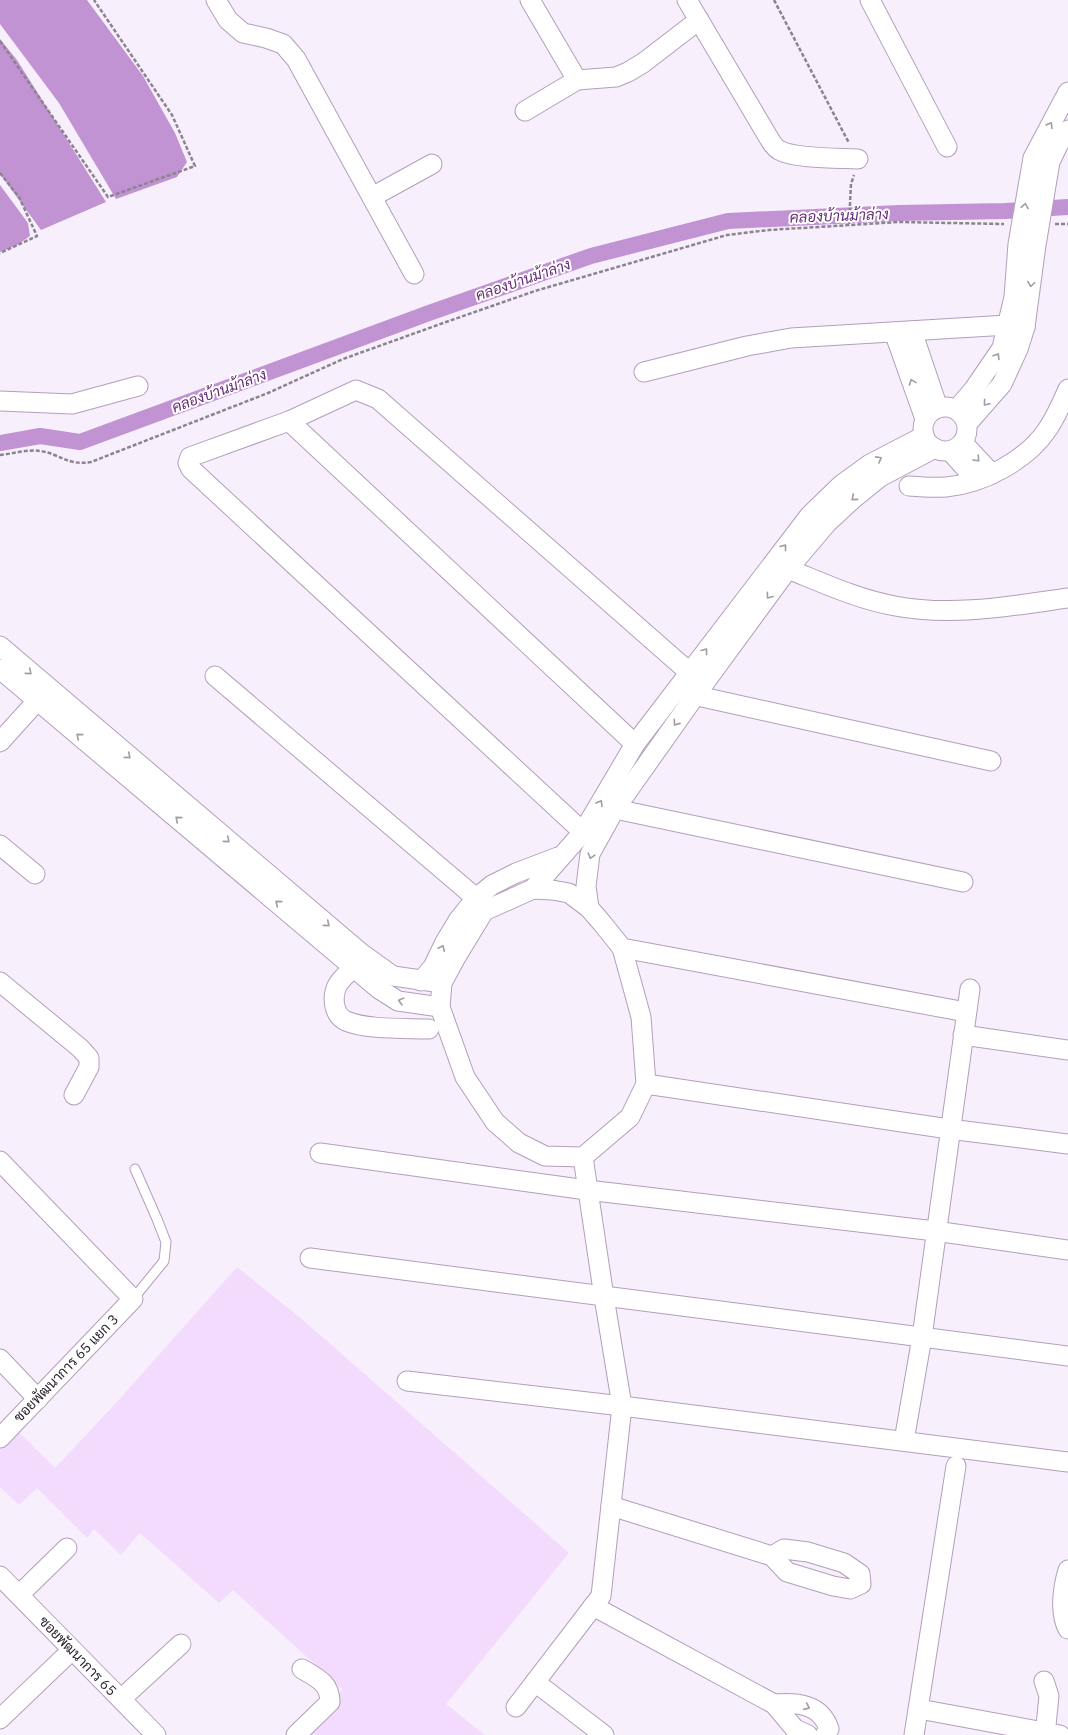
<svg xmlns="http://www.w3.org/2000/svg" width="1068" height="1735" viewBox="0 0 1068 1735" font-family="'IBM Plex Sans',Sarabun,sans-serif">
<rect width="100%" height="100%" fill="#f8effc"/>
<path fill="#f3dbfd" d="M237,1267L303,1320L569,1553L446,1704L485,1735H311L342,1689L233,1590L219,1603L140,1533L121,1555L94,1529L87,1538L37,1488L19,1505L0,1487V1448L18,1431L55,1468L115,1404Z"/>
<g fill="#c193d2">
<path d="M0,0H87L143,76L175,133L187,162L177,177L116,199L59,103L0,24Z"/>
<path d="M0,39L17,60L106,202L41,230L0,174Z"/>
<path d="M0,185L28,223L30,236L17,245L0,252Z"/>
</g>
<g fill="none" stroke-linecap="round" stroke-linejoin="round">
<path stroke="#c193d2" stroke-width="16" d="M0,443L40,436L80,442L429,313L591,256L728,221L899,213L1005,211L1068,207"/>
<defs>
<path id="service" d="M133,1299L164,1261L166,1242L157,1219L135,1169"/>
<g id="minor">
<path d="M216,0L228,20L243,33L266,38L283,44L296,59L414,274"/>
<path d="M530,0L577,80"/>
<path d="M687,0L770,140C772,143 775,148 779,150C794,159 839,158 858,159"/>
<path d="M870,0L947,147"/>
<path d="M525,111L577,80L616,77L628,72L643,63L699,20"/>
<path d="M372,197L432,164"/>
<path d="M912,331L938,408"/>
<path d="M894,332L925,419"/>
<path d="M644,372L747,346L791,338L1008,325L1025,327"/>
<path d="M0,401L72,404L138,386"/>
<circle cx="945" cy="429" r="22"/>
<path d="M957,409L974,389L1002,348L1014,297L1018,244L1033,158L1068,92"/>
<path d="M289,421L635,744"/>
<path d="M967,424L1002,384L1018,349L1025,327L1036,245L1050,162L1058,145L1068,130"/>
<path d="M963,443L992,474"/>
<path d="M950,451L976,480"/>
<path d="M909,486C921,487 934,488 946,487C982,484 1027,460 1047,430C1056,417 1062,403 1068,389"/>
<path d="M788,569C823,583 857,599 895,606C952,617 1011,606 1068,598"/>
<path d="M0,646L361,953L393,976L442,983"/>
<path d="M0,669L379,989L398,1001L440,1007"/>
<path d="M215,676L476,898L484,911"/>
<path d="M684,693L991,761"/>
<path d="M0,742L46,691"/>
<path d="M615,809L963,882"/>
<path d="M583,832L191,469L188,463L190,457L289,421L356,390L378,399L689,672"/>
<path d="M0,845L35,874"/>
<path d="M533,889L552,890L569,893L589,908L602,923L622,948L641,1017L646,1084L630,1117L583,1157L545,1156L519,1143L495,1122L465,1077L440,1007L442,983L456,957L484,911Z"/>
<path d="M533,889L583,832L635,744L810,515L841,485L870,464L924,436"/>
<path d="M589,908L586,886L590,854L615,809L695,696L788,569L827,523L854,498L880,477L935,448"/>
<path d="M622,948L966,1012"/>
<path d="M359,956C357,960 355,964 353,967C348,974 341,978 337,986C332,997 333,1015 346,1021C367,1030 405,1028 429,1029"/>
<path d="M421,981L433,967L444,944L459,919L476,898L492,885L516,873L558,857"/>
<path d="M0,982L80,1048L89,1058V1067L74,1095"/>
<path d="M963,1035L1068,1050"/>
<path d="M646,1084L949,1129L1068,1144"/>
<path d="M320,1153L587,1190L935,1231L1068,1250"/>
<path d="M0,1161L133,1299L0,1438"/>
<path d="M310,1258L1068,1356"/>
<path d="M0,1359L38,1399"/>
<path d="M407,1381L622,1406L1068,1462"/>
<path d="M904,1441L922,1337L970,989"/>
<path d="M611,1506L772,1556L787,1572L833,1586L850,1589L861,1584L860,1574L844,1563L808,1552L784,1549L772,1556"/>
<path d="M1068,1570C1063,1587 1059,1613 1068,1629"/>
<path d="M0,1576L156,1735"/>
<path d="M19,1595L67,1548"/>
<path d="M593,1606L774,1704L795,1729L808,1735"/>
<path d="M1044,1681L1049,1696L1045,1735"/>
<path d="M535,1682L604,1735"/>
<path d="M121,1699L181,1644"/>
<path d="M774,1704C797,1702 821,1704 829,1729L825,1735"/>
<path d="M516,1707L601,1596L622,1406L604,1297L583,1157"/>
<path d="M919,1709L1060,1735"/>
<path d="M0,1719L72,1650"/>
<path d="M296,1735L330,1702C330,1683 317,1678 302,1669"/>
<path d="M914,1735L956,1466"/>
</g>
</defs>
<use href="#service" stroke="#b39ebc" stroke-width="11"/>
<use href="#minor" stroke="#b39ebc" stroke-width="21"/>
<g stroke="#8c8390" stroke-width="2.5" stroke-dasharray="4 2" stroke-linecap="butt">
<path d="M774,0L849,143"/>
<path d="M0,41L108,197L195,166L172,115L94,0"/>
<path d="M0,173L19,197L37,236L0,253"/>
<path d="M849,224L851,184L854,175"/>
<path d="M1055,224H1068"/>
<path d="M0,455C12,454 28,449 40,451C61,454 67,466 91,462L268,393L343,359L446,322L535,291L727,235L769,230L899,222L1004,224"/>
</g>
<use href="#service" stroke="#fff" stroke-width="9"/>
<use href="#minor" stroke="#fff" stroke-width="19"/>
</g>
<defs><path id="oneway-chevron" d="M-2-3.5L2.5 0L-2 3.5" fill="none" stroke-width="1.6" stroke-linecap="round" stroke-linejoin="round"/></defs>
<g stroke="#a09ca2">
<use href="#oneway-chevron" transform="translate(1050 125) rotate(-59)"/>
<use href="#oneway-chevron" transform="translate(1025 206) rotate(-81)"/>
<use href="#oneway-chevron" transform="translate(1031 284) rotate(98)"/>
<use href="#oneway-chevron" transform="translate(997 356) rotate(-58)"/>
<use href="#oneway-chevron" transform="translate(912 382) rotate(-110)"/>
<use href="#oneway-chevron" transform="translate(986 403) rotate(130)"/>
<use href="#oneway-chevron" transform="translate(879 459) rotate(-28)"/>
<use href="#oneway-chevron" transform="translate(977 459) rotate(47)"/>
<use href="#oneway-chevron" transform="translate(854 498) rotate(140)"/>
<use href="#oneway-chevron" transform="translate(784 547) rotate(-52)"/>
<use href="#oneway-chevron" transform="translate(769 596) rotate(126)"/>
<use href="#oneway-chevron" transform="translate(705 651) rotate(-53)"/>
<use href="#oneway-chevron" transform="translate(29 672) rotate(41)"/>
<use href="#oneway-chevron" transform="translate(676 723) rotate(125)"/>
<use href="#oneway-chevron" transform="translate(79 736) rotate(-140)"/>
<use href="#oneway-chevron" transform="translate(128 756) rotate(40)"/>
<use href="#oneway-chevron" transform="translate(600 803) rotate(-59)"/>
<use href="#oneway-chevron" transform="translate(178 819) rotate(-140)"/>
<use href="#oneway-chevron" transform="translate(227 840) rotate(40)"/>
<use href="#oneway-chevron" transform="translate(591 856) rotate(107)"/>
<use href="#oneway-chevron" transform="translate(278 903) rotate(-140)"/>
<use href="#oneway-chevron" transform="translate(327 924) rotate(40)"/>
<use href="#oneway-chevron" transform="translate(442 948) rotate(-64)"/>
<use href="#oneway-chevron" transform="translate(401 1001) rotate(-165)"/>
<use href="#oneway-chevron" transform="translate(807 1707) rotate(24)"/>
</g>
<g text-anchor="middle" stroke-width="4" stroke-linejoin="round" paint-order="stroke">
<g font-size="14" fill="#2d2430" stroke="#fff">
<text transform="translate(66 1368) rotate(-46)" y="5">ซอยพัฒนาการ 65 แยก 3</text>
<text transform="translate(78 1656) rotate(46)" y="5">ซอยพัฒนาการ 65</text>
</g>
<g font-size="15" font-style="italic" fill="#652d78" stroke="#fff">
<text transform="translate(839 216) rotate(-2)" y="5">คลองบ้านม้าล่าง</text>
<text transform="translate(523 280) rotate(-19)" y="5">คลองบ้านม้าล่าง</text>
<text transform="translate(219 391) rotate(-20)" y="5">คลองบ้านม้าล่าง</text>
</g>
</g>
</svg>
